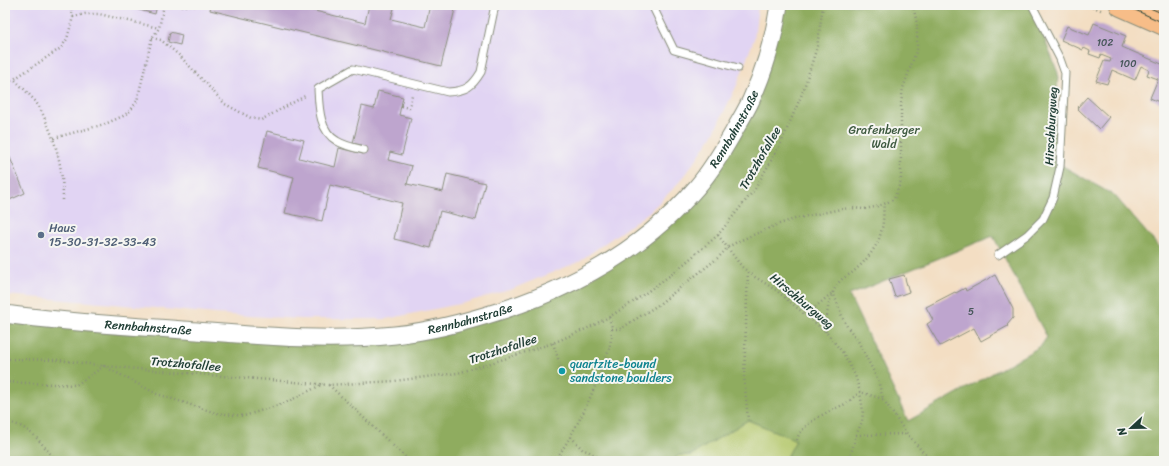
<svg xmlns="http://www.w3.org/2000/svg" width="1169" height="466" viewBox="0 0 1169 466" font-family="Sriracha,sans-serif">
<rect width="100%" height="100%" fill="#f6f6f2"/>
<filter id="ink" filterUnits="userSpaceOnUse"><feTurbulence type="fractalNoise" baseFrequency=".025" numOctaves="2"/><feDisplacementMap in="SourceGraphic" scale="8" xChannelSelector="R" yChannelSelector="G"/><feConvolveMatrix kernelMatrix="1 2 1 2 8 2 1 2 1" color-interpolation-filters="sRGB"/></filter>
<filter id="wash" filterUnits="userSpaceOnUse"><feTurbulence type="fractalNoise" baseFrequency=".012" numOctaves="4" result="noise"/><feDisplacementMap in="SourceGraphic" scale="16" xChannelSelector="R" yChannelSelector="G"/><feGaussianBlur stdDeviation="0.9" result="paint"/><feColorMatrix in="noise" values="0 0 0 0 0 0 0 0 0 0 0 0 0 0 0 0 0 1.4 0 .05"/><feComposite in="paint" operator="in"/></filter>
<g filter="url(#wash)">
<rect width="100%" height="100%" fill="#f3dec3"/>
<path fill="#e1d4f3" d="M5,5H758L754,39L737,85L712,136L695,161L675,187L649,212L578,262L512,289L464,303L386,319H302L216,314L104,303L5,295Z"/>
<path fill="#b4c76b" stroke="#6a8250" d="M748,420L797,440L785,461H674L673,460L679,455H691Z"/>
<path fill="#8fac5f" stroke="#57744a" fill-rule="evenodd" d="M784,5H1031L1058,73L1054,161L1115,196L1164,253V461H785L796,440L748,420L691,455H679L673,460L674,461H5V322L373,342L589,280L723,159ZM993,236L1047,337L1041,346L908,421L849,295Z"/>
<g id="blocks">
<g fill="#bea5ce">
<path d="M120,5H157L155,14Z"/>
<path d="M211,5H298V7L365,23L369,5H395L391,19L425,27L430,5H456L441,66L210,10Z"/>
<path d="M1094,23L1126,36L1122,47L1164,65V104L1150,98L1158,79L1147,75L1149,70L1141,66L1135,80L1112,70L1107,84L1096,81L1104,61L1110,62L1111,59L1101,55L1100,58L1089,54L1090,51L1084,48L1083,50L1061,40L1067,26L1089,35Z"/>
<path d="M170,32L182,35L180,45L168,42Z"/>
<path d="M378,91L403,97L399,115L411,118L402,155L390,152L388,160L412,166L407,184L443,192L447,174L485,183L476,220L440,211L431,248L394,239L402,203L330,185L322,221L285,213L294,177L258,168L267,131L304,140L299,158L335,167L339,148L363,154L365,146L353,143L362,106L374,109Z"/>
<path d="M1087,97L1109,117L1099,129L1077,108Z"/>
<path d="M5,146L25,193L5,202Z"/>
<path d="M904,275L909,292L895,297L889,279Z"/>
<path d="M995,275L1013,309V318L1007,325L1008,326L981,341L974,328L940,346L927,324L933,320L926,307L955,292L956,293L965,288L966,291Z"/>
</g>
</g>
</g>
<g filter="url(#ink)">
<use href="#blocks" fill-opacity="0" stroke="#898e7c" stroke-width="1"/>
<g fill="none" stroke-linecap="round" stroke-linejoin="round">
<defs>
<g id="service">
<path d="M652,5L674,50L738,68"/>
<path d="M364,150C355,148 345,146 337,141C319,131 319,107 318,89L353,69L448,92C466,91 472,87 481,72L495,5"/>
<path d="M998,255L1027,235L1043,219L1053,198L1060,167L1065,73L1060,59L1032,5"/>
</g>
<g id="tertiary">
<path id="s1" d="M5,314C69,323 133,326 197,331C262,336 329,342 395,335C431,331 466,322 500,311C575,287 645,248 697,187C711,171 722,152 733,133C739,122 746,111 751,100C765,70 774,37 779,5"/>
</g>
<path id="primary" d="M1121,5L1164,24"/>
</defs>
<use href="#service" stroke="#898e7c" stroke-width="9"/>
<use href="#tertiary" stroke="#898e7c" stroke-width="19"/>
<use href="#primary" stroke="#898e7c" stroke-width="24"/>
<g stroke="#898e7c" stroke-width="2.5" stroke-dasharray="1 3" stroke-linecap="butt">
<path d="M162,5L195,6L196,5"/>
<path d="M1089,5L1103,11"/>
<path d="M73,17L85,14H99L159,28"/>
<path d="M152,38L161,40L180,56L225,104L251,118L261,120L307,95"/>
<path d="M5,85L14,79"/>
<path d="M401,106L409,108L412,95"/>
<path d="M54,138L105,124L123,116L130,111L137,101L152,38L159,28L164,5"/>
<path d="M63,200C63,175 59,152 49,128C45,119 41,109 35,101C28,93 21,86 14,79L61,48L67,39L73,17L71,5"/>
<path d="M718,235L742,267L755,277L776,290L826,332L843,353L850,366L855,375L860,392L863,411L862,422L856,435L849,461"/>
<path d="M748,272L744,376L748,420"/>
<path d="M833,292L843,319L848,328L857,339L878,380L883,399L907,434L931,461"/>
<path d="M806,315L833,292"/>
<path d="M612,329H620L658,305L719,257L728,247L739,241L779,224L798,218L841,209L852,208L864,209L875,207L884,204L894,199L901,181V104L903,88L917,49V24L913,5"/>
<path d="M826,332C826,316 828,298 837,285C841,278 848,276 853,272C865,262 878,247 881,232C884,223 883,213 884,204"/>
<path d="M553,343L562,371"/>
<path d="M5,359L59,360L104,366L329,385L394,381L458,373L504,359L553,343L588,328L609,317L633,302L672,274L718,235L755,189L781,143L802,94L817,47L823,5"/>
<path d="M5,382L76,385L104,366L157,394L216,413L244,416L285,403L323,384"/>
<path d="M329,385L405,457L410,461"/>
<path d="M5,422C29,424 42,444 56,461"/>
<path d="M856,435L907,434"/>
<path d="M571,437L583,450L588,451L603,461"/>
<path d="M797,440C800,424 829,411 843,405C849,402 855,396 860,392L883,399"/>
<path d="M555,461C575,431 588,405 601,371C606,358 612,344 612,329C612,326 610,321 609,317"/>
</g>
<use href="#service" stroke="#fff" stroke-width="7"/>
<use href="#tertiary" stroke="#fff" stroke-width="17"/>
<use href="#primary" stroke="#f7bd88" stroke-width="22"/>
<g stroke="#1f3d34" stroke-width="1">
<path d="M1124,5L1164,23"/>
<path d="M1143,5L1164,14"/>
</g>
</g>
</g>
<circle fill="#5c6f8a" stroke="#f6f6f2" stroke-width="1.5" cx="41" cy="235" r="4"/>
<circle fill="#0f9aa8" stroke="#f6f6f2" stroke-width="1.5" cx="562" cy="371" r="4"/>
<g text-anchor="middle" stroke-width="4" stroke-linejoin="round" paint-order="stroke">
<g font-size="10" fill="#47575a">
<text x="1105" y="46">102</text>
<text x="1128" y="67">100</text>
<text x="971" y="315">5</text>
</g>
<g font-size="12" fill="#1f3d34" stroke="#f6f6f2">
<text transform="translate(1051 126) rotate(-87)" y="4">Hirschburgweg</text>
<text dy="4" stroke="none"><textPath href="#s1" startOffset="804">Rennbahnstraße</textPath></text>
<text transform="translate(760 158) rotate(-60)" y="4">Trotzhofallee</text>
<text transform="translate(802 301) rotate(40)" y="4">Hirschburgweg</text>
<text dy="4" stroke="none"><textPath href="#s1" startOffset="468">Rennbahnstraße</textPath></text>
<text dy="4" stroke="none"><textPath href="#s1" startOffset="144">Rennbahnstraße</textPath></text>
<text transform="translate(503 349) rotate(-18)" y="4">Trotzhofallee</text>
<text transform="translate(186 364) rotate(5)" y="4">Trotzhofallee</text>
</g>
<g font-size="12" fill="#3d593f" stroke="#f6f6f2">
<text x="884" y="134">Grafenberger<tspan x="884" dy="14">Wald</tspan></text>
</g>
<g font-size="12" fill="#4e5e75" stroke="#f6f6f2" text-anchor="start">
<text x="49" y="232">Haus<tspan x="49" dy="14">15-30-31-32-33-43</tspan></text>
</g>
<g font-size="12" fill="#0d838f" stroke="#f6f6f2" text-anchor="start">
<text x="570" y="368">quartzite-bound<tspan x="570" dy="14">sandstone boulders</tspan></text>
</g>
</g>
<rect width="1169" height="466" fill="none" stroke="#f6f6f2" stroke-width="20"/>
<g transform="translate(1131 428) rotate(248)" stroke="#f6f6f2" stroke-width="3" paint-order="stroke">
<path d="M0-3L7 15L0 10L-7 15Z" fill="#1f3d34"/>
<text y="-6" font-size="11" font-weight="bold" text-anchor="middle" fill="#1f3d34">N</text>
</g>
</svg>
